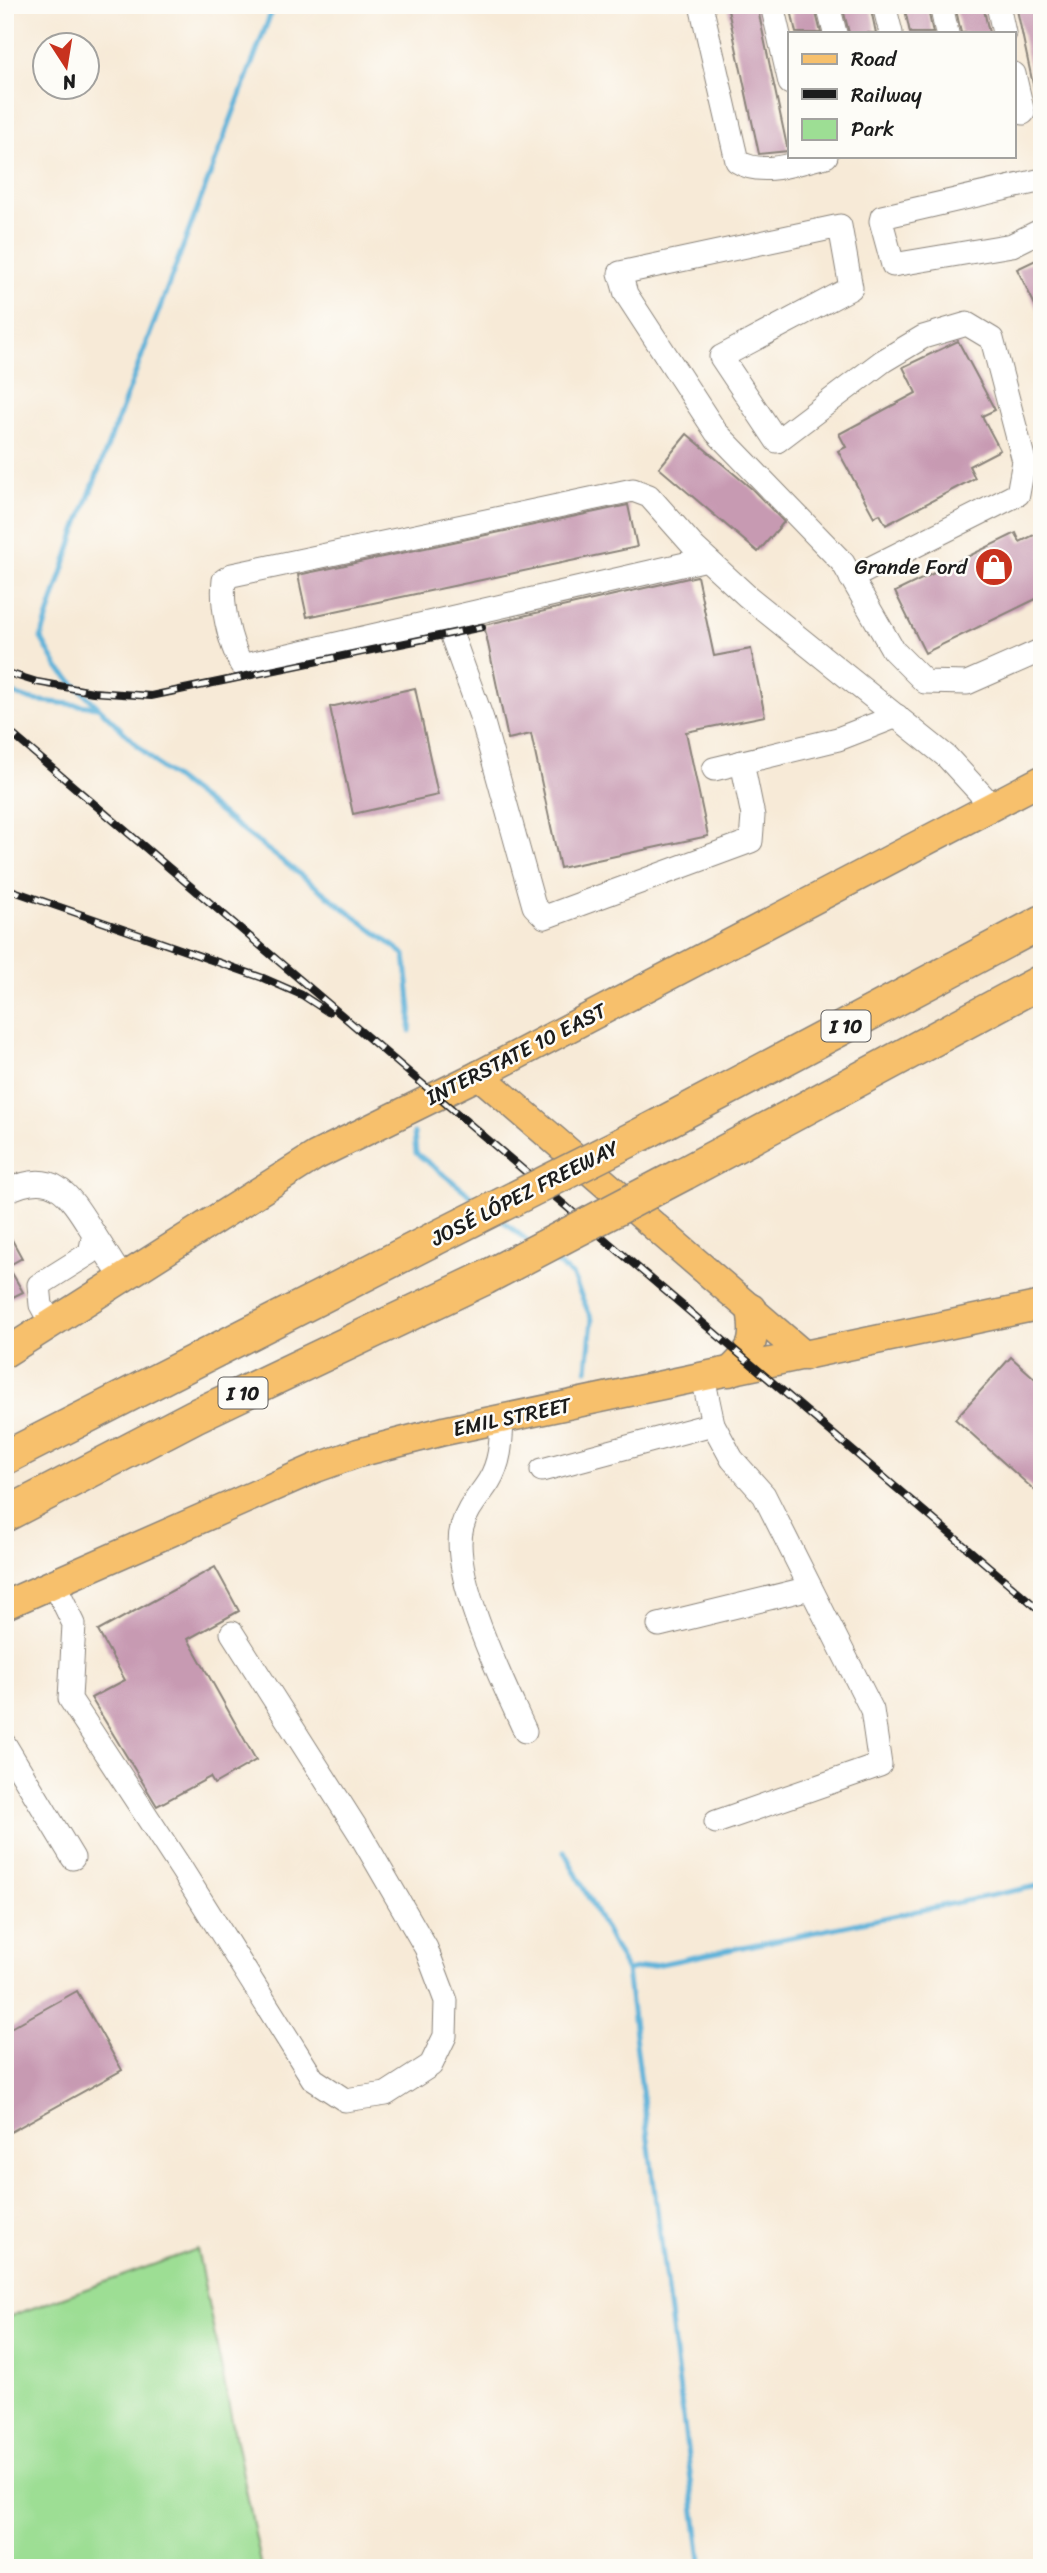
<svg xmlns="http://www.w3.org/2000/svg" width="1047" height="2573" viewBox="0 0 1047 2573" font-family="Sriracha,sans-serif">
<rect width="100%" height="100%" fill="#fdfcf7"/>
<filter id="ink" filterUnits="userSpaceOnUse"><feTurbulence type="fractalNoise" baseFrequency=".0143" numOctaves="2"/><feDisplacementMap in="SourceGraphic" scale="14" xChannelSelector="R" yChannelSelector="G"/><feConvolveMatrix kernelMatrix="1 2 1 2 8 2 1 2 1" color-interpolation-filters="sRGB"/></filter>
<filter id="wash" filterUnits="userSpaceOnUse"><feTurbulence type="fractalNoise" baseFrequency=".00686" numOctaves="4" result="noise"/><feDisplacementMap in="SourceGraphic" scale="28" xChannelSelector="R" yChannelSelector="G"/><feGaussianBlur stdDeviation="1.57" result="paint"/><feColorMatrix in="noise" values="0 0 0 0 0 0 0 0 0 0 0 0 0 0 0 0 0 1.4 0 .05"/><feComposite in="paint" operator="in"/></filter>
<g filter="url(#wash)">
<rect width="100%" height="100%" fill="#f7ead7"/>
<path fill="#9dde94" stroke="#5c7d58" stroke-width="2" d="M197,2249L262,2568H5V2318Z"/>
<g fill="none" stroke-linecap="round" stroke-linejoin="round">
<g stroke="#5eb2d9" stroke-width="5">
<path d="M274,5L75,533L41,638L58,668L160,767L405,955L411,1010L410,1031"/>
<path d="M5,691L32,700L97,707"/>
<path d="M414,1133L416,1153L479,1202"/>
<path d="M500,1219L528,1241"/>
<path d="M550,1258L572,1275L592,1320L587,1369"/>
<path d="M564,1851L627,1971L702,2568"/>
<path d="M627,1971L1042,1885"/>
</g>
</g>
<g id="blocks">
<g fill="#c79ab2">
<path d="M727,5H757L788,151L759,154Z"/>
<path d="M790,5H814L821,33H796Z"/>
<path d="M842,5H870L876,33H849Z"/>
<path d="M904,5H927L933,33H910Z"/>
<path d="M955,5H983L989,33H961Z"/>
<path d="M1016,5H1042V93L1035,94Z"/>
<path d="M1042,257V319L1017,269Z"/>
<path d="M958,341L995,410L982,416L1000,450L969,466L975,478L886,525L880,514L874,517L838,451L846,447L839,434L916,393L903,367Z"/>
<path d="M687,434L752,489L784,522L758,552L659,468Z"/>
<path d="M628,505L637,547L307,617L298,575Z"/>
<path d="M1042,531V596L925,653L895,592L1016,533L1020,542Z"/>
<path d="M697,576L714,656L751,649L765,716L686,732L708,836L560,868L531,734L508,739L484,625Z"/>
<path d="M415,688L438,795L353,814L330,707Z"/>
<path d="M5,1227L22,1258L8,1266L23,1292L5,1301Z"/>
<path d="M1011,1357L1042,1385V1497L955,1419Z"/>
<path d="M215,1567L239,1611L188,1639L256,1760L214,1784L210,1777L157,1806L91,1698L125,1680L98,1631Z"/>
<path d="M77,1991L122,2070L5,2135V2031Z"/>
</g>
</g>
</g>
<g filter="url(#ink)">
<use href="#blocks" fill-opacity="0" stroke="#8a837a" stroke-width="2"/>
<g fill="none" stroke-linecap="round" stroke-linejoin="round">
<defs>
<g id="minor">
<path d="M701,5L737,161C763,178 798,162 826,156"/>
<path d="M772,5L790,83"/>
<path d="M828,5L835,33"/>
<path d="M884,5L891,33"/>
<path d="M941,5L947,33"/>
<path d="M998,5L1004,33"/>
<path d="M1014,74L1023,113"/>
<path d="M1042,180L882,217L881,221L893,265L1012,245L1042,230"/>
<path d="M707,559L250,664H241C229,641 221,606 224,580L232,575L633,490L649,496L695,548L747,596L947,757L992,806"/>
<path d="M851,578L1018,494L1024,461L992,339L967,324L923,337L883,361L777,441L721,357L851,288L840,226L620,273L626,294L716,432L843,563L893,650L925,682L967,683L1042,650"/>
<path d="M446,619L482,719L534,906L545,917L751,841L753,816L742,762"/>
<path d="M714,769L838,739L897,716"/>
<path d="M5,1192C55,1166 70,1196 94,1234L90,1253L39,1285L41,1305L51,1323"/>
<path d="M94,1234L122,1278"/>
<path d="M703,1377L713,1424L732,1459L764,1495L872,1710L880,1765L716,1822"/>
<path d="M502,1419C501,1441 501,1461 489,1481C479,1497 467,1508 462,1527C449,1574 505,1687 525,1731"/>
<path d="M542,1470L713,1424"/>
<path d="M54,1583L74,1624L70,1699L182,1870L313,2079L345,2100L386,2094L431,2065L445,2036L446,2001L426,1948L360,1834L232,1633"/>
<path d="M659,1625L810,1588"/>
<path d="M5,1745L73,1858"/>
</g>
<g id="major">
<path d="M479,1075L805,1356"/>
<path d="M5,1353L315,1156L479,1075L1042,780"/>
<path d="M729,1372C754,1349 756,1341 751,1308"/>
<path d="M5,1605L316,1468L358,1453L444,1431L1042,1305"/>
</g>
<g id="highway">
<path d="M650,1130L1042,922"/>
<path d="M685,1173L1042,981"/>
<path d="M5,1458L432,1240"/>
<path d="M5,1515L195,1416L485,1278"/>
</g>
</defs>
<use href="#minor" stroke="#8a837a" stroke-width="25"/>
<use href="#major" stroke="#8a837a" stroke-width="31"/>
<use href="#highway" stroke="#8a837a" stroke-width="36"/>
<use href="#minor" stroke="#fff" stroke-width="23"/>
<use href="#major" stroke="#f7c06c" stroke-width="28"/>
<use href="#highway" stroke="#f7c06c" stroke-width="33"/>
<defs>
<g id="rail">
<path d="M5,672L37,682L93,692L151,696L482,627"/>
<path d="M5,728L1042,1612"/>
<path d="M5,888L263,978L302,995L328,1012"/>
</g>
</defs>
<use href="#rail" stroke="#1c1c1c" stroke-width="8"/>
<use href="#rail" stroke="#fdfcf7" stroke-width="5" stroke-dasharray="16" stroke-linecap="butt"/>
<defs>
<g id="highway-bridge">
<path d="M432,1240L650,1130"/>
<path d="M485,1278L685,1173"/>
</g>
</defs>
<use href="#highway-bridge" stroke="#8a837a" stroke-width="36" stroke-linecap="butt"/>
<use href="#highway-bridge" stroke="#f7c06c" stroke-width="33"/>
</g>
</g>
<defs>
<symbol id="shop-disc" viewBox="-11 -11 22 22"><circle r="9.5" fill="#c8321e" stroke="#fdfcf7"/><path d="M-5-2.5h2.3a2.7 3.5 0 0 1 5.4 0H5L5.5 6h-11ZM-1.5-2.5h3a1.5 2.3 0 0 0-3 0Z" fill="#fff"/></symbol>
</defs>
<g fill-rule="evenodd">
<use href="#shop-disc" x="972" y="545" width="44" height="44"/>
</g>
<g text-anchor="middle" stroke-width="5" stroke-linejoin="round" paint-order="stroke">
<g fill="#fdfcf7" stroke="#605f5e" stroke-width="2">
<rect x="821.5" y="1010.5" width="49" height="31" rx="5"/>
<rect x="218.5" y="1377.5" width="49" height="31" rx="5"/>
</g>
<g font-size="19" font-weight="bold" fill="#1c1c1c">
<text x="846" y="1033">I 10</text>
<text x="243" y="1400">I 10</text>
</g>
<g font-size="21" fill="#1c1c1c" stroke="#fdfcf7" text-anchor="end">
<text x="967" y="574">Grande Ford</text>
</g>
<g font-size="21" fill="#1c1c1c" stroke="#fdfcf7">
<text transform="translate(516 1054) rotate(-27)" y="7">INTERSTATE 10 EAST</text>
<text transform="translate(525 1193) rotate(-27)" y="7">JOSÉ LÓPEZ FREEWAY</text>
<text transform="translate(512 1417) rotate(-12)" y="7">EMIL STREET</text>
</g>
</g>
<rect width="1047" height="2573" fill="none" stroke="#fdfcf7" stroke-width="28"/>
<rect x="788" y="32" width="228" height="126" fill="#fdfcf7" stroke="#a3a29f" stroke-width="2"/>
<rect x="802" y="54" width="35" height="10" fill="#f7c06c" stroke="#a3a29f" stroke-width="2"/>
<text x="851" y="66" font-size="21" fill="#1c1c1c">Road</text>
<rect x="802" y="89" width="35" height="10" fill="#1c1c1c" stroke="#a3a29f" stroke-width="2"/>
<text x="851" y="102" font-size="21" fill="#1c1c1c">Railway</text>
<rect x="802" y="119" width="35" height="21" fill="#9dde94" stroke="#a3a29f" stroke-width="2"/>
<text x="851" y="136" font-size="21" fill="#1c1c1c">Park</text>
<g transform="translate(66 66) rotate(168)"><circle r="33" fill="#fdfcf7" stroke="#a3a29f" stroke-width="2"/>
<path d="M0-5L12 26L0 18L-12 26Z" fill="#c8321e"/>
<text y="-10" font-size="19" font-weight="bold" text-anchor="middle" fill="#1c1c1c">N</text>
</g>
</svg>
